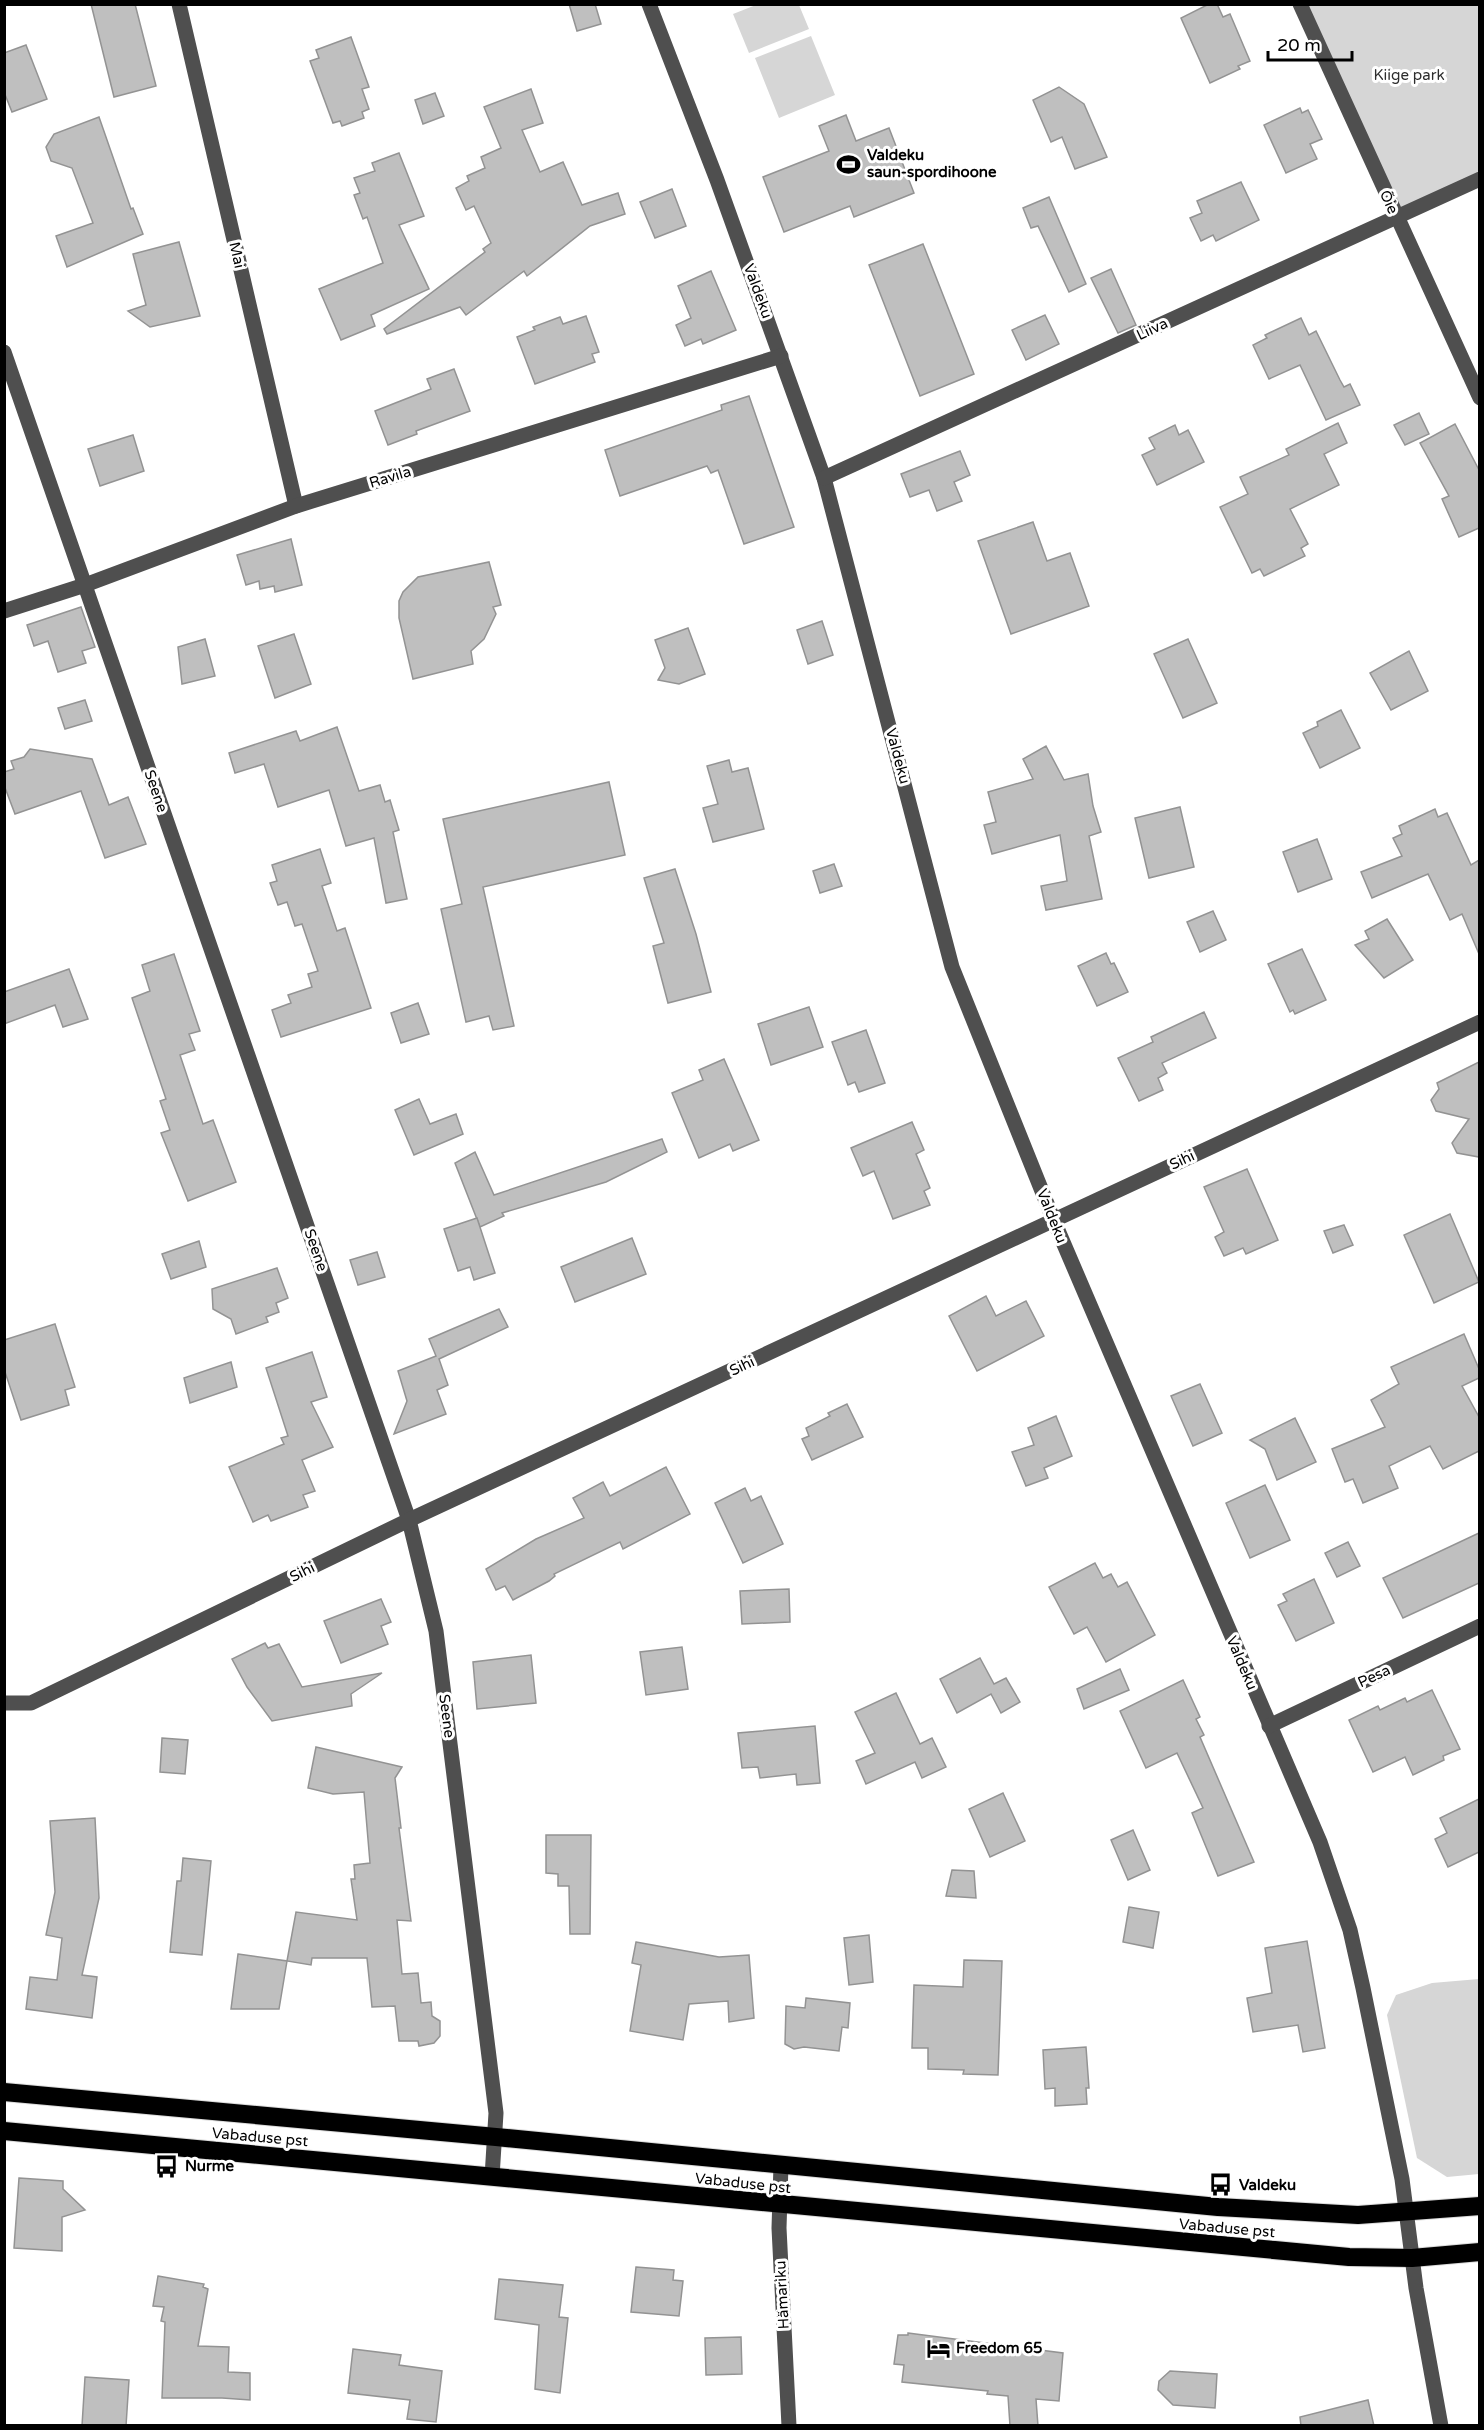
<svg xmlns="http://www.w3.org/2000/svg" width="1484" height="2430" viewBox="0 0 1484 2430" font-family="'Varela Round',sans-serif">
<rect width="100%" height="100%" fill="#fff"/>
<g fill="#d6d6d6">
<path d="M756,5H799L809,29L749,53L733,14Z"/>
<path d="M1300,5H1479V179L1396,217Z"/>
<path d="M811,36L835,95L779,118L755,58Z"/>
<path d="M1479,1979V2174L1447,2177L1417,2158L1387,2015L1396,1995L1432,1983Z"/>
</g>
<g fill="#bfbfbf" stroke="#939393" stroke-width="1.5">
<path d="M91,4H135L156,86L114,97Z"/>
<path d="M569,4H595L601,24L577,31Z"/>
<path d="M1209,4H1217L1223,17L1230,14L1250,61L1238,66L1240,69L1210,83L1181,18Z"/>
<path d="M351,37L369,87L362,89L369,109L362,112L364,118L342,126L340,121L333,123L310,61L319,58L316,50Z"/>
<path d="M26,45L47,99L12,112L4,92V53Z"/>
<path d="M1059,87L1084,104L1107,157L1075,169L1062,137L1051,142L1033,100Z"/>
<path d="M531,89L543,123L522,130L540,172L563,162L582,205L618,193L625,214L590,226L527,276L524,271L466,315L460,307L387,334L384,329L485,252L483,249L491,243L474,206L466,210L456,188L469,181L467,176L485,168L481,157L501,148L484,107Z"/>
<path d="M435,93L444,116L423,124L415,100Z"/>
<path d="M1300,108L1302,113L1308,110L1322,139L1310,144L1317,159L1286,173L1264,125Z"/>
<path d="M846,115L856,141L889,128L914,193L854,217L850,206L784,232L763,177L829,151L819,126Z"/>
<path d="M99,117L131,209L133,208L143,234L67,267L56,236L93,223L72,168L51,161L46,147L54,134Z"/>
<path d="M399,153L424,216L399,225L429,289L371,315L375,326L341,340L319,289L383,263L367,217L363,219L354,195L360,193L354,178L375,171L372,163Z"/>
<path d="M1241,182L1259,220L1216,241L1213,235L1201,241L1190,218L1202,213L1197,201Z"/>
<path d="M672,189L686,226L655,238L640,202Z"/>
<path d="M1049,197L1086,284L1069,292L1038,226L1031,228L1023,208Z"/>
<path d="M179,242L200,316L150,327L128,311L146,305L133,254Z"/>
<path d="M923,244L974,374L920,396L869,265Z"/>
<path d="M1111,269L1136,325L1118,333L1091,278Z"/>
<path d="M711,271L736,330L703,344L701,339L685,346L676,325L691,318L678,286Z"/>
<path d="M1045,315L1059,344L1026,360L1012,330Z"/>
<path d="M586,316L599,352L592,354L595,362L535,384L517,337L535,330L533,327L560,317L563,324Z"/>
<path d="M1301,318L1309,335L1316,331L1340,380L1344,387L1350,384L1360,405L1326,420L1300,365L1269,379L1253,345L1267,338L1265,335Z"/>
<path d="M454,369L470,411L416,431L417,434L388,445L375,411L431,389L427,379Z"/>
<path d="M749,396L794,527L744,544L718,470L711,473L707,466L620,496L605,450L722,410L721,405Z"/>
<path d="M1419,413L1429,434L1405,445L1394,425Z"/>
<path d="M1338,423L1347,443L1324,454L1339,485L1290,509L1308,544L1301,548L1305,556L1264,576L1260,569L1252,573L1220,507L1248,494L1240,477L1289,455L1286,449Z"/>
<path d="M1455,424L1479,470V528L1459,537L1442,499L1449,496L1420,443Z"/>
<path d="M1175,425L1179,435L1188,430L1204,462L1157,485L1142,455L1155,449L1149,438Z"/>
<path d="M133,435L144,471L100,486L88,449Z"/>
<path d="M960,451L970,475L954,482L962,501L937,511L929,490L910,497L901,474Z"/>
<path d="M1033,522L1047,561L1070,553L1089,606L1011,634L978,541Z"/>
<path d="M291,539L302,585L275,592L274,586L260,589L259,581L246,585L237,555Z"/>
<path d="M489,562L501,605L493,607L496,614L484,639L471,651L473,664L413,679L399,618V601L403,592L418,577Z"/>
<path d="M81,607L95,647L82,651L86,663L58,672L48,641L34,646L27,625Z"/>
<path d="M822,621L833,655L808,664L797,630Z"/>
<path d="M688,628L705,674L679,684L658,680L665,668L655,640Z"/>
<path d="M294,634L311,684L275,698L258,646Z"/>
<path d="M205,639L215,676L182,684L178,647Z"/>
<path d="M1188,639L1217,703L1183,718L1154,654Z"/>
<path d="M1409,651L1428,691L1391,710L1370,673Z"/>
<path d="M85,700L92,721L65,729L58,708Z"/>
<path d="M1341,710L1360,748L1320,768L1303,733L1318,726L1317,722Z"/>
<path d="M337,727L359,791L380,785L385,802L390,800L399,830L393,832L407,899L386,903L374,838L346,846L329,790L278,807L264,764L235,773L229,753L296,731L300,741Z"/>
<path d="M1046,746L1064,780L1088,774L1093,806L1101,832L1089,836L1102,899L1046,910L1041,886L1067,881L1060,835L992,854L984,825L996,822L988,792L1033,779L1023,759Z"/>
<path d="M30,749L92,759L109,805L128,797L146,844L105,858L81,791L15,814L4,785V772L14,769L11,761L24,757Z"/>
<path d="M729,760L732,772L748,768L764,829L713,842L703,808L718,804L707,766Z"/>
<path d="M609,782L625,855L483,887L514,1026L493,1030L489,1016L466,1022L441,909L462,904L443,819Z"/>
<path d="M1180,807L1194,867L1149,878L1135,818Z"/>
<path d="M1435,809L1438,817L1447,813L1471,865L1479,860V954L1462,914L1450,920L1428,874L1372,898L1361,872L1402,856L1393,838L1402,834L1399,826Z"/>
<path d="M1317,839L1332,879L1298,892L1283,852Z"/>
<path d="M320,849L331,883L322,886L337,931L345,928L371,1008L281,1037L272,1010L291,1003L288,995L312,987L308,974L318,971L302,924L295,926L287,902L278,905L270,883L277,881L272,865Z"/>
<path d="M834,864L842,886L820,893L813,871Z"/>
<path d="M675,869L696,934L711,992L668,1003L653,946L664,943L644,878Z"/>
<path d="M1213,911L1226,940L1200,952L1187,922Z"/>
<path d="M1387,919L1413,960L1384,978L1355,945L1369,939L1365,931Z"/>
<path d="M1302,949L1326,1000L1295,1014L1293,1010L1290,1012L1268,964Z"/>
<path d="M1106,953L1111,964L1114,963L1128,992L1097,1006L1078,966Z"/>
<path d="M174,954L200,1031L189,1034L195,1050L180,1055L203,1124L213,1120L236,1182L188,1201L161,1133L170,1130L160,1101L166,1099L132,998L150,991L142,965Z"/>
<path d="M69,969L88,1019L63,1027L55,1005L4,1024V992Z"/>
<path d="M418,1003L429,1034L401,1043L391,1013Z"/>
<path d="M809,1007L823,1047L771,1065L758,1024Z"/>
<path d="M1204,1012L1216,1038L1162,1063L1167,1073L1158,1078L1163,1090L1139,1101L1118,1058L1153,1042L1151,1037Z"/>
<path d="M866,1030L885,1083L859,1092L855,1082L848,1085L832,1042Z"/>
<path d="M724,1059L759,1140L733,1151L730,1144L699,1158L672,1093L703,1080L699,1070Z"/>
<path d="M1479,1062V1157L1457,1153L1452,1143L1469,1119L1436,1111L1431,1100L1439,1089L1437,1083Z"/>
<path d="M419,1099L430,1124L456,1114L463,1134L414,1155L395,1110Z"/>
<path d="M912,1122L924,1150L916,1154L930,1188L924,1191L930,1205L893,1219L874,1171L863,1176L851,1148Z"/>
<path d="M662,1139L667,1152L606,1182L502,1213L504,1216L480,1227L455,1163L475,1152L494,1195Z"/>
<path d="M1247,1169L1278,1240L1246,1254L1243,1248L1224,1256L1215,1237L1224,1232L1204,1187Z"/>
<path d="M1450,1214L1479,1282L1434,1303L1404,1235Z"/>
<path d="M477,1218L495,1273L474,1280L470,1267L458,1271L444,1229Z"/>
<path d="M1344,1225L1353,1245L1333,1253L1324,1231Z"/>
<path d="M632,1238L646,1274L575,1302L561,1267Z"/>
<path d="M199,1241L206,1267L171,1279L162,1254Z"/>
<path d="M377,1252L385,1277L358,1285L350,1260Z"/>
<path d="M277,1268L288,1298L276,1303L279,1312L266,1317L268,1322L236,1334L231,1319L213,1309L212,1289Z"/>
<path d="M986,1296L996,1316L1026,1301L1044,1336L977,1371L949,1316Z"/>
<path d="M499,1309L508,1327L439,1359L448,1385L437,1390L446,1414L394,1434L407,1401L398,1371L436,1356L429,1339Z"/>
<path d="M55,1324L75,1387L65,1390L69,1405L21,1420L4,1369V1340Z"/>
<path d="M1464,1334L1479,1369V1378L1462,1386L1479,1417V1451L1443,1469L1430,1446L1389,1466L1398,1488L1363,1503L1353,1479L1345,1482L1332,1449L1385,1427L1371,1400L1399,1384L1391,1367Z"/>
<path d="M312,1352L327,1397L311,1402L333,1447L302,1460L315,1491L303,1495L308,1507L271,1521L268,1515L253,1522L229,1467L284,1444L281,1438L288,1436L266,1368Z"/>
<path d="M231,1362L237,1387L190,1403L184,1378Z"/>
<path d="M1200,1384L1222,1433L1193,1446L1171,1396Z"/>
<path d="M847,1404L863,1437L812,1460L802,1439L809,1436L806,1428L830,1416L828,1413Z"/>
<path d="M1056,1416L1072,1456L1044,1468L1048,1478L1026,1486L1012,1452L1034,1445L1028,1428Z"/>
<path d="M1295,1418L1316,1462L1277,1480L1265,1449L1250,1440Z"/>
<path d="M666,1467L690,1514L623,1549L620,1542L554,1574L555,1576L549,1581L513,1600L505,1586L496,1590L486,1569L536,1539L584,1518L573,1498L603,1482L610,1496Z"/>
<path d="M1265,1485L1290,1540L1250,1558L1226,1503Z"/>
<path d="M745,1488L751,1501L761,1496L783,1544L743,1563L715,1503Z"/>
<path d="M1479,1533V1583L1403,1618L1383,1578Z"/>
<path d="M1348,1542L1360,1566L1337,1577L1325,1553Z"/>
<path d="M1095,1563L1103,1578L1111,1574L1118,1587L1127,1582L1155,1635L1106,1662L1087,1627L1074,1634L1049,1587Z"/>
<path d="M1314,1579L1334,1623L1296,1641L1278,1605L1287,1601L1283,1594Z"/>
<path d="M789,1589L790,1622L742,1624L740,1591Z"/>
<path d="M381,1599L391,1622L381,1626L388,1644L341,1663L324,1621Z"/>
<path d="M265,1643L268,1648L279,1644L302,1687L382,1673L351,1694L352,1706L272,1721L247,1687L232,1659Z"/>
<path d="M682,1647L688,1689L646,1695L640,1652Z"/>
<path d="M531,1655L536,1703L477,1709L473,1662Z"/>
<path d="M980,1658L994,1684L1006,1678L1020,1702L1001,1713L991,1694L957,1713L940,1679Z"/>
<path d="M1120,1669L1129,1690L1084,1709L1077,1689Z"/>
<path d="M1183,1680L1200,1717L1196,1719L1204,1735L1200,1737L1254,1862L1218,1876L1192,1813L1203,1808L1177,1753L1146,1768L1120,1711Z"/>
<path d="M1432,1690L1460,1749L1443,1756L1444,1760L1413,1775L1405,1757L1373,1772L1349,1720L1378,1706L1380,1710L1405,1698L1407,1702Z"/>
<path d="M896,1693L920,1744L932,1738L946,1767L922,1778L915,1762L866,1784L856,1761L875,1753L855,1712Z"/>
<path d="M815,1726L820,1783L797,1785L796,1774L760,1778L758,1767L742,1768L738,1733Z"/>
<path d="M162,1738L188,1740L185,1774L160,1772Z"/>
<path d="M316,1747L402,1767L395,1778L401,1828H399L411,1921L397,1920L402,1974L418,1973L421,2003L431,2002L432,2016L440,2021V2036L434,2043L419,2046L418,2041H399L395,2006L372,2007L367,1958H312L311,1965L287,1961L296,1912L357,1920L351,1879H355L354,1865L370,1863L364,1792L333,1794L308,1788Z"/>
<path d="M1003,1793L1025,1841L990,1857L969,1809Z"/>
<path d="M1479,1799V1852L1448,1867L1435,1839L1447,1833L1440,1818Z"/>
<path d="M95,1818L99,1898L82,1975L97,1977L92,2018L26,2009L30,1977L57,1980L62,1938L46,1935L55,1892L50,1821Z"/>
<path d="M1133,1830L1150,1870L1128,1880L1111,1840Z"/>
<path d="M546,1835H591L590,1934H570L569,1886H558V1874L546,1873Z"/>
<path d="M183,1858L211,1861L202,1955L170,1952L177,1881H181Z"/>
<path d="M952,1870L974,1871L976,1898L946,1896Z"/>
<path d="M1129,1907L1159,1912L1153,1948L1123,1942Z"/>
<path d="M869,1935L873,1982L849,1985L844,1938Z"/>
<path d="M1307,1941L1325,2048L1303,2052L1298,2025L1253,2032L1247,1998L1272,1993L1265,1948Z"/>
<path d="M636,1942L719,1957L749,1955L754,2018L729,2022L728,2001L689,2004L683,2040L630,2031L641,1965L632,1963Z"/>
<path d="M238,1954L287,1961L279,2009H231Z"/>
<path d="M964,1960L1002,1961L998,2075L963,2074L964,2070L928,2069V2048H912L914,1985L963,1987Z"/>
<path d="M806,1998L850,2003L848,2028L842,2027L839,2051L804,2047L794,2049L785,2044L786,2006L805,2008Z"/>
<path d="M1086,2047L1089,2088H1086L1087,2104L1055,2106V2088L1045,2089L1043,2050Z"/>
<path d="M19,2178L63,2181V2189L85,2210L62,2217V2251L14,2248Z"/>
<path d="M636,2267L674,2270L673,2280L683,2281L679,2316L631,2312Z"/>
<path d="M158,2276L204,2284L203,2287L208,2289L198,2346L229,2347L228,2372L250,2373V2400L222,2398H162L165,2322L161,2321L164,2307L153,2306Z"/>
<path d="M499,2279L563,2285L559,2317L568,2318L560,2393L535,2389L539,2325L495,2319Z"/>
<path d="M908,2333L1063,2353L1059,2401L1036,2399L1038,2426H1010L1008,2396L987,2394L988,2391L902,2382L904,2365L894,2364L898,2335H908Z"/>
<path d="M741,2337L742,2374L706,2375L705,2338Z"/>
<path d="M353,2349L401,2355L399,2365L442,2371L436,2422L407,2419L410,2400L348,2393Z"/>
<path d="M1170,2371L1217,2374L1215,2408L1173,2405L1158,2390L1159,2381Z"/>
<path d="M85,2377L129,2380L126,2426H82Z"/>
<path d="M1368,2400L1374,2426H1301L1300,2417Z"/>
</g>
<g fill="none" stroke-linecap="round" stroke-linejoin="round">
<defs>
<g id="highway">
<path d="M4,2092L496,2137L1218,2207L1358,2215L1480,2206"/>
<path d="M4,2131L1349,2257L1412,2258L1480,2252"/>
</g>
</defs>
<use href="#highway" stroke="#dbdbdb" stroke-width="20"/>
<g stroke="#4f4f4f" stroke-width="15">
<path d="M179,4L296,506"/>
<path d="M649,4L717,180L824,478L952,967L1054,1221L1320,1842L1350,1930L1363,1988L1402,2179L1416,2288L1441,2426"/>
<path d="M1300,4L1480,398"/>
<path d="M4,352L409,1520L436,1631L496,2113L492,2177"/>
<path d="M824,478L1480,179"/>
<path d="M4,611L85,585L296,506L781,356"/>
<path d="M4,1703H31L409,1520L1480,1022"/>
<path d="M1269,1726L1480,1626"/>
<path d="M781,2165L779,2228L789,2426"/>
</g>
<use href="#highway" stroke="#000" stroke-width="18"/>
</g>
<defs>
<symbol id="stadium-bare" viewBox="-9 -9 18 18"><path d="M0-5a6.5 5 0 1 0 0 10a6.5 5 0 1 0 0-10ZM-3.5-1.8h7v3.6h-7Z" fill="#000" stroke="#fff" stroke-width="2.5" paint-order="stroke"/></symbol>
<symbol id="bus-bare" viewBox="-9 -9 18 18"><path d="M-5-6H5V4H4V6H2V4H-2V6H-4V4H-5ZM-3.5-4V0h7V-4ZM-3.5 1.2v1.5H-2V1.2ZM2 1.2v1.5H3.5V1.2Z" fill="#000" stroke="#fff" stroke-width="2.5" paint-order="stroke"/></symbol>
<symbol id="hotel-bare" viewBox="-9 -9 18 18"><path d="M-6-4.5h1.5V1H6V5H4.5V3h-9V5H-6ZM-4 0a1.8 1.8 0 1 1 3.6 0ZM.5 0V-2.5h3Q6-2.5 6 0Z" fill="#000" stroke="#fff" stroke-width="2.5" paint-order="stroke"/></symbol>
</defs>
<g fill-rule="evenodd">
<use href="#stadium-bare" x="832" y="148" width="33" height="33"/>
<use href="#bus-bare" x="150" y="2150" width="33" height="33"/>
<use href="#bus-bare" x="1204" y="2168" width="33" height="33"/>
<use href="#hotel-bare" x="922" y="2332" width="33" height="33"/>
</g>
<g text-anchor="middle" stroke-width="6" stroke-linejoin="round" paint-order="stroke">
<g font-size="15" fill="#2d2d2d" stroke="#fff">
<text x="1409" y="80">Kiige park</text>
</g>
<g font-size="15" font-weight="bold" fill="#000" stroke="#fff" text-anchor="start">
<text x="867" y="160">Valdeku<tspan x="867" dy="17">saun-spordihoone</tspan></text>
<text x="185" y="2171">Nurme</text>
<text x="1239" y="2190">Valdeku</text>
<text x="956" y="2353">Freedom 65</text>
</g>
<g font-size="15" fill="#000" stroke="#fff">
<text transform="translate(1389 202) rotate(66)" y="5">Õie</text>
<text transform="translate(237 255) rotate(77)" y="5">Mai</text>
<text transform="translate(758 291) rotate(70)" y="5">Valdeku</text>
<text transform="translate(1152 329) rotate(-25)" y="5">Liiva</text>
<text transform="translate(390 477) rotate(-17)" y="5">Ravila</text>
<text transform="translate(898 756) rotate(75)" y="5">Valdeku</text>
<text transform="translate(156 791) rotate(71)" y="5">Seene</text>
<text transform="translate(1182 1160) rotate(-25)" y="5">Sihi</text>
<text transform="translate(1052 1216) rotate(68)" y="5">Valdeku</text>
<text transform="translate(316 1250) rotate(71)" y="5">Seene</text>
<text transform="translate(742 1366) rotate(-25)" y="5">Sihi</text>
<text transform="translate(302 1572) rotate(-26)" y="5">Sihi</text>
<text transform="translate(1242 1663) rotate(67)" y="5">Valdeku</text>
<text transform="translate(1374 1676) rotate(-25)" y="5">Pesa</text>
<text transform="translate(447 1716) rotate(83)" y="5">Seene</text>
<text transform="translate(260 2137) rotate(5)" y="5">Vabaduse pst</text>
<text transform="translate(743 2183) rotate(6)" y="5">Vabaduse pst</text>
<text transform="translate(1227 2228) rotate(5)" y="5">Vabaduse pst</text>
<text transform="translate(782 2295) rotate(-93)" y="5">Hämariku</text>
</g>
</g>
<rect width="1484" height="2430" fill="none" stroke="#000000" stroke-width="12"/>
<path d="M1268 51v9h84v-9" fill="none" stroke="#000000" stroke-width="3"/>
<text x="1277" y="51" font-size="18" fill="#000000" stroke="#ffffff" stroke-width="4.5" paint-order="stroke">20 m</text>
</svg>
